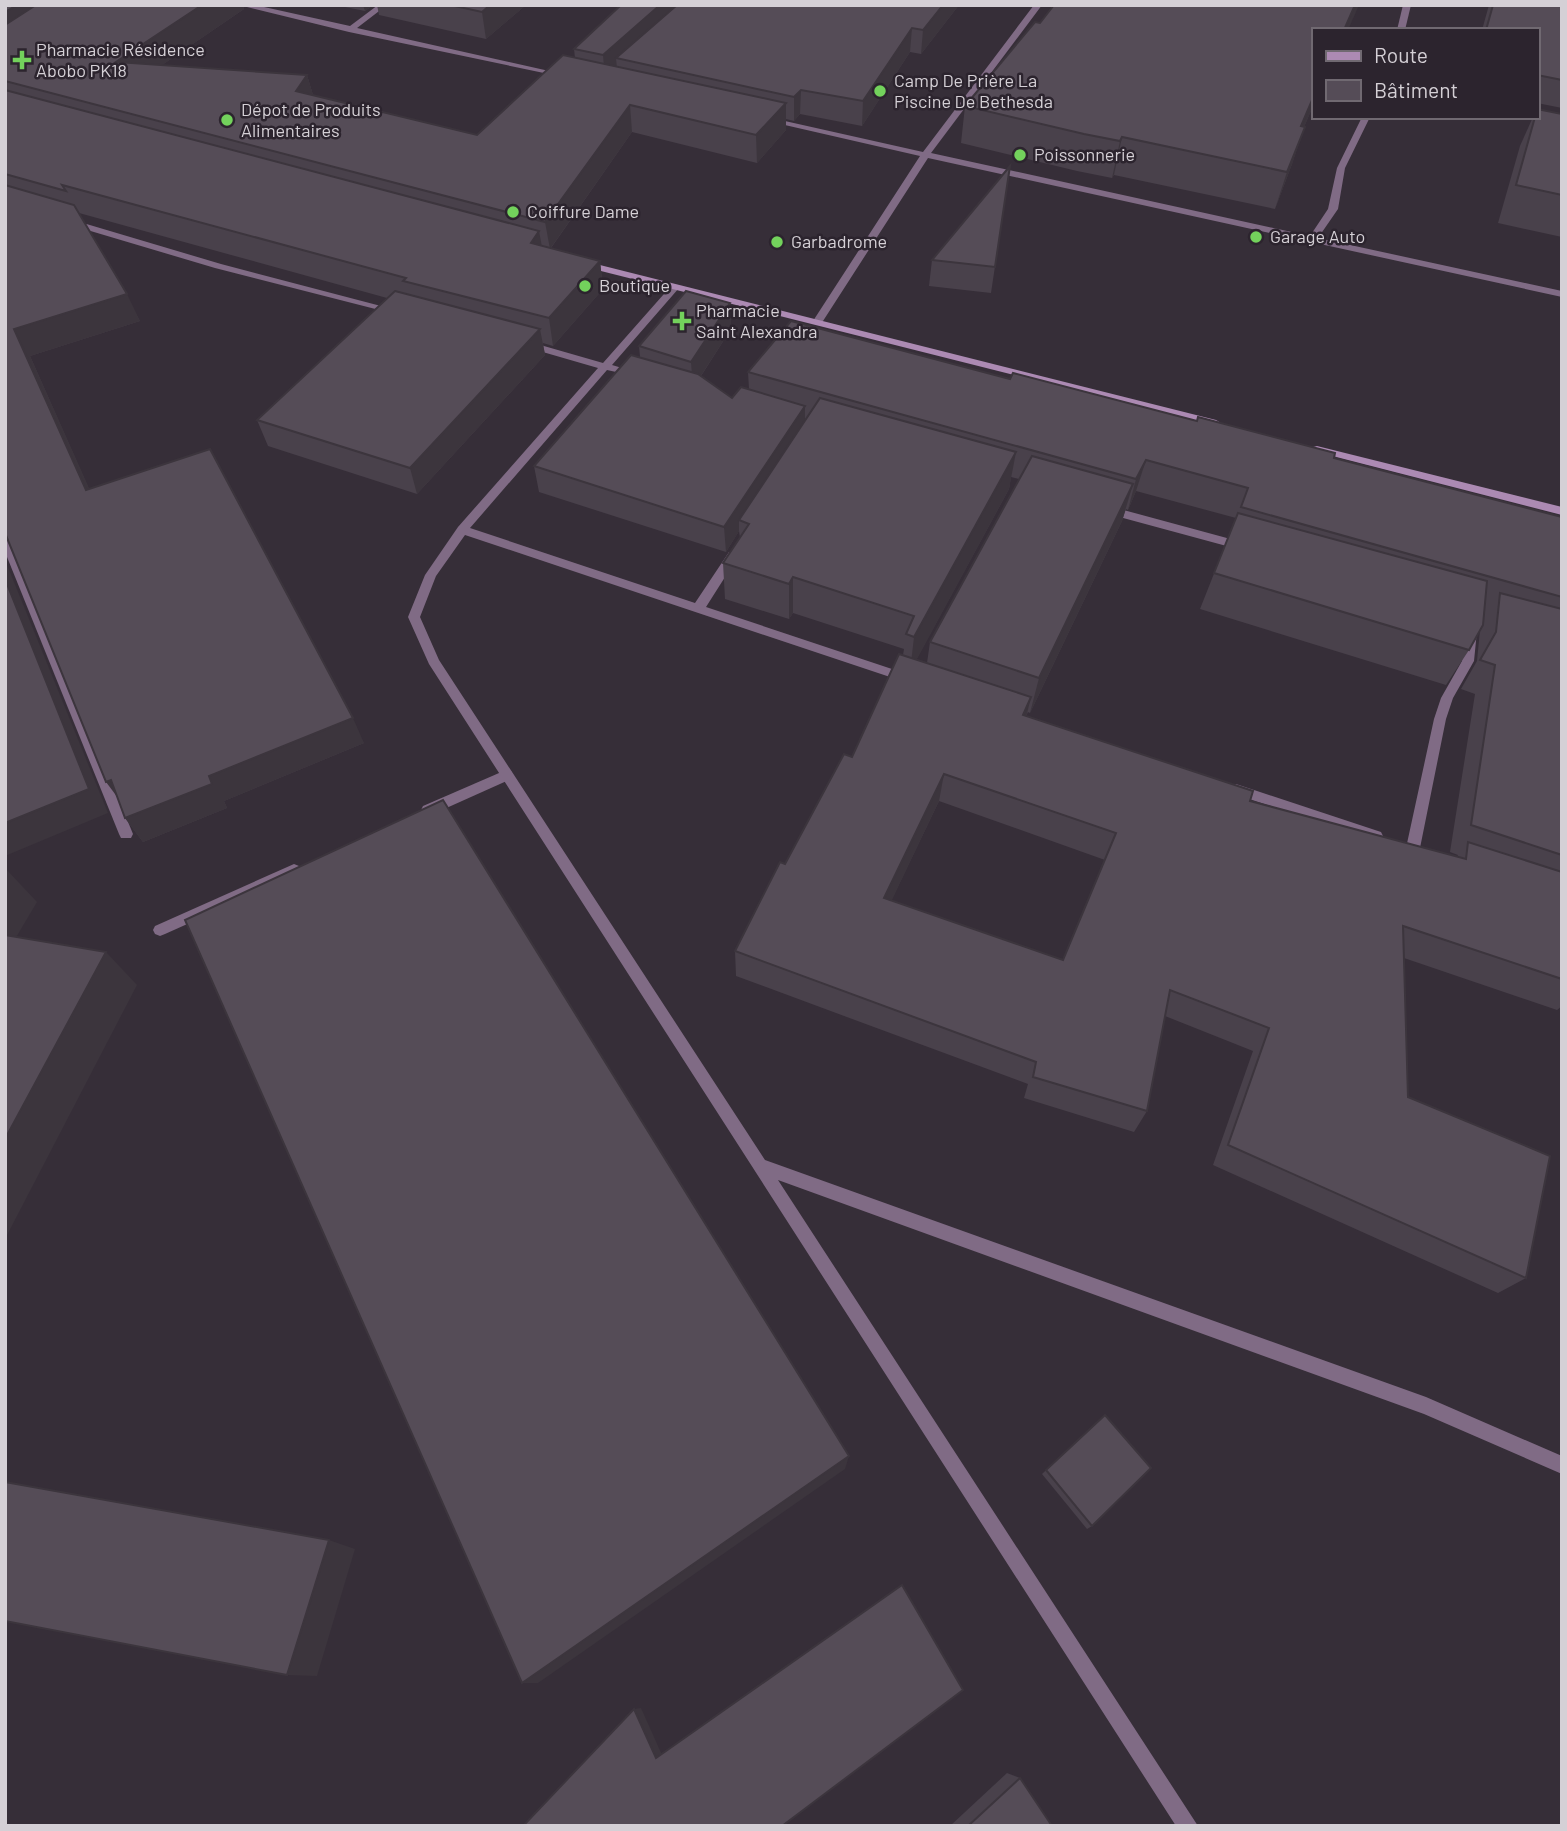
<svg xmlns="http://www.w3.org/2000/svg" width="1567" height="1831" viewBox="0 0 1567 1831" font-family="Barlow,sans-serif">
<rect width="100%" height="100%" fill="#362e38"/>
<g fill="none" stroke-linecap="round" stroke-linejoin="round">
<g fill="#806b85" fill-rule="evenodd">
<path d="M506,770L511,771L513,775L511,779L433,814L428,815L421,810L423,806Z"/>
<path d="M294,864L299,866L301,870L299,874L165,934L160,936L155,934L153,930L155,926Z"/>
</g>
<g fill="#806b85" fill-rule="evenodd">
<path d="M239,5H255L350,26L378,5H387L357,28L567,75L563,77L349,32Z"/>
<path d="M1034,5H1042L931,153L1310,236L1328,209L1337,168L1362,117H1370L1345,168L1338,209L1318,238L1562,291V297L928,158L823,321L815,323L813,321L920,156L763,120L767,117L923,152Z"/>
<path d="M1403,5H1411L1405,30H1397Z"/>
<path d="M67,220H73L221,264L400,311L395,314L215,268L67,224Z"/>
<path d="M671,286L679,288L612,365L639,373V377L607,370L470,528L695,603L729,552H737L739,555L706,607L913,676L915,679L913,682H905L465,535L436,576L420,617L439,660L765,1160L1426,1397L1562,1456V1474L1424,1414L778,1180L1198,1826H1176L429,664L408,617L425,575L458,527L598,368L522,346V342H530L603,363Z"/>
<path d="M1105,505L1249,544L1251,547L1245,551L1101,512V506Z"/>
<path d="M5,533L11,537L133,834L131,838H121L119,834L5,552Z"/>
<path d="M1471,627L1477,631L1474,661L1453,698L1446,719L1420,848L1418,852H1408L1406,848L1434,719L1441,698L1462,661L1465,631Z"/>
<path d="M1236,784L1381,832L1383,836L1381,840L1376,841L1231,793L1229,789L1231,785Z"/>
</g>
<g fill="#ac8ab3" fill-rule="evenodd">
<path d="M584,261L1216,420L1221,423L1216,426L581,266L579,264Z"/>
<path d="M1317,446L1562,507V515L1313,451V447Z"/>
</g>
</g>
<g fill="#49414b" fill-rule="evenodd">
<path d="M5,5H243L244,9L162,65L307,75L313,95L477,135L575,58L574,49L959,5L921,54L910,52L862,126L800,114L794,121L786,119V130L757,163L632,132L551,248L600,261L603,289L553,346L543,343L545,355L417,494L268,446L257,420L387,298L79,213L140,321L30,356L89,489L364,743L224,801L227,808L143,842L125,818L118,797L5,533Z"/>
<path d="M335,5H373L365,11Z"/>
<path d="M377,5H526L486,39L379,15Z"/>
<path d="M1489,5H1562V108L1537,103V30H1482Z"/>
<path d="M1040,23L1313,30V106L1304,127L1292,164L1275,209L1114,175L1112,178L1077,171L961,143L965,106Z"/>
<path d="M1562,114V237L1498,223L1520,146L1533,117Z"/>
<path d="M1010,166L991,293L929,286L932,260Z"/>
<path d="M730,303L731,329L701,376L732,398L749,389L748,372L1010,379L1334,458L1562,517V1006L1557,1010L1404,958L1408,1097L1526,1278L1498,1293L1213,1165L1253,1051L1165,1016L1147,1111L1134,1132L1024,1098L1028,1084L736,976L735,951L785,864L852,757L903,655L904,649L793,613L789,619L725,599L723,563L740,538L739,531L726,552L539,492L534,466L640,357L639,346ZM1011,477L1019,479L930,642L927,663L916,660L1009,489ZM1136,491L1236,518L1200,609L1446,685L1469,650L1480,630L1477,661L1461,689L1475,694L1450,852L1458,855L1457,857L1250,801L1026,716L1028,712L1030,713L1122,521L1126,509L1128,510ZM939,801L1105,860L1063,960L891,901Z"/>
<path d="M1105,1415L1092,1526L1087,1529L1042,1474Z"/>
<path d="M1007,1773L1020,1778L1052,1826H950Z"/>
</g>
<g fill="#3c353d">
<path d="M17,5H70L5,47V12Z"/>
<path d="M202,5H243L244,9L127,89L116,62Z"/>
<path d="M363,5H373L365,11Z"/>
<path d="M490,5H526L486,39L482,12Z"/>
<path d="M660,5H689L616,58L617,69L605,79L603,55Z"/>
<path d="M943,5H959L921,54L923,30Z"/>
<path d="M1355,5H1359L1348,30H1344Z"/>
<path d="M912,28L910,52L862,126L863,101Z"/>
<path d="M307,75L315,102L296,91Z"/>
<path d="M801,90L800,114L794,121V97Z"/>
<path d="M1313,98V106L1289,163L1301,126Z"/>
<path d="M786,103V130L757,163L756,135Z"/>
<path d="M630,105L632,132L550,249L545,222Z"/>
<path d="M1305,127L1292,164L1275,209L1287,172Z"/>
<path d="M1122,137L1114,175L1112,178L1120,141Z"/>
<path d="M539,231L544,258L531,243Z"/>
<path d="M600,261L603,289L553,346L549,318Z"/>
<path d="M127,294L140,321L30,356L102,517L86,490L14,329Z"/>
<path d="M730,303L731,329L693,388L691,362Z"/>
<path d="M540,329L545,355L417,494L410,468Z"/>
<path d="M805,406V432L739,520V531L726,552L724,527Z"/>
<path d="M1016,452L1009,489L910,672L914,637Z"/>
<path d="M1146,460L1136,491L1128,510L1136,479Z"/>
<path d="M1133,484L1122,521L1030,713L1039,678Z"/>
<path d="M5,560L108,813L5,856Z"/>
<path d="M793,577V613L789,619V584Z"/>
<path d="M1031,697L1024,726L1023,715Z"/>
<path d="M353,718L364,743L224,801L227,808L143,842L125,818L209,776Z"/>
<path d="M944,774L939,801L881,923L884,898Z"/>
<path d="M111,780L124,806L106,782Z"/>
<path d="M5,868L37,902L5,956Z"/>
<path d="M106,952L137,985L5,1239V1139Z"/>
<path d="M849,1456L845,1469L538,1683H522Z"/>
<path d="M329,1540L355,1549L317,1676L287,1675Z"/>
<path d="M641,1708L662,1755L656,1758L634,1709Z"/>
</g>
<g fill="#554c57" stroke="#3c353d" stroke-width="2" fill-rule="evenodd">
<path d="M5,5H17L5,12Z"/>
<path d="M36,5H202L116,62L307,75L296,91L477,135L563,55L786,103L756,135L630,105L545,222L5,81V25Z"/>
<path d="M450,5H490L482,12Z"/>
<path d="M621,5H660L603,55L574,49Z"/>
<path d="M677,5H943L923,30L912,28L863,101L801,90L794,97L616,58Z"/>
<path d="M1054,5H1355L1344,30H1313V98L1301,126L1305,127L1287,172L1122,137L1120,141L1084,134L965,106L1035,22L1040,23Z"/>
<path d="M1493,5H1562V80L1537,75V30H1486Z"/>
<path d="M5,90L539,231L531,243L600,261L549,318L403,281L406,278L62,185L66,191L5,174Z"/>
<path d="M1537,109L1562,114V195L1516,185L1535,117H1537Z"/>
<path d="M1010,166L995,267L932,260Z"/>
<path d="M5,185L74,205L127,294L14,329L86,490L210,449L353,718L209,776L212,784L125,818L111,780L106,782L5,533Z"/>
<path d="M395,291L540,329L410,468L257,420Z"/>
<path d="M686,291L730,303L691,362L639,346Z"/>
<path d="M791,321L1010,379L1013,373L1197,421L1198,417L1335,453L1334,458L1562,517V597L1241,507L1248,488L1146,460L1136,479L748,372Z"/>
<path d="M631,355L698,374L732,398L741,387L805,406L724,527L534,466Z"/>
<path d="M820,398L1016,452L914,637L906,634L914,616L793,577L789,584L723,563L749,524L739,520Z"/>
<path d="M1032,456L1133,484L1039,678L930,642Z"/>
<path d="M1238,513L1487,581L1483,625L1469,650L1214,573Z"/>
<path d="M5,579L89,789L5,823Z"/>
<path d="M1500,593L1562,609V855L1471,825L1495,665L1480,660L1496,632Z"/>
<path d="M899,654L1031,697L1023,715L1253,791L1250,801L1466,859L1468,842L1562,872V979L1403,926L1408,1097L1550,1156L1526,1278L1228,1145L1269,1028L1170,990L1147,1111L1033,1077L1036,1062L735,951L780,862L785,864L844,754L852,757ZM944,774L1116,833L1063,960L884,898Z"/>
<path d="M443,800L849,1456L522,1683L185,920Z"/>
<path d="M5,935L106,952L5,1139Z"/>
<path d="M1105,1415L1151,1468L1092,1526L1046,1470Z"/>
<path d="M5,1482L329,1540L287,1675L5,1621Z"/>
<path d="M902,1585L963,1690L782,1826H523L634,1709L656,1758Z"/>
<path d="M1020,1778L1052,1826H968Z"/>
</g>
<g fill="#73d25c" stroke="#2c242e" stroke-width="2.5">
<path d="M18.5 49.5h7v7h7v7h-7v7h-7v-7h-7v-7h7z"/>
<circle cx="880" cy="91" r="7"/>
<circle cx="227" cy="120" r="7"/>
<circle cx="1020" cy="155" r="7"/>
<circle cx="513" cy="212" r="7"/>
<circle cx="1256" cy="237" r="7"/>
<circle cx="777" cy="242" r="7"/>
<circle cx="585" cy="286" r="7"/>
<path d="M678.5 310.5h7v7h7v7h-7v7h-7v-7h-7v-7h7z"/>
</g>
<g text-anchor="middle" stroke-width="5" stroke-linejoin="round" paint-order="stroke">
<g font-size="18" fill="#d5d0d6" stroke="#2c242e" text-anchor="start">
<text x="36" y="56">Pharmacie Résidence<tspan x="36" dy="21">Abobo PK18</tspan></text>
<text x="894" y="87">Camp De Prière La<tspan x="894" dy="21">Piscine De Bethesda</tspan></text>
<text x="241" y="116">Dépot de Produits<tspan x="241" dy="21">Alimentaires</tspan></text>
<text x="1034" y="161">Poissonnerie</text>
<text x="527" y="218">Coiffure Dame</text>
<text x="1270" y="243">Garage Auto</text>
<text x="791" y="248">Garbadrome</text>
<text x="599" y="292">Boutique</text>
<text x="696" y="317">Pharmacie<tspan x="696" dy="21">Saint Alexandra</tspan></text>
</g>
</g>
<rect width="1567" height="1831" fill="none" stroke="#d5d0d6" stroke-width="14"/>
<rect x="1312" y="28" width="228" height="91" fill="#2c242e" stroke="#706971" stroke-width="2"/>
<rect x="1326" y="51" width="35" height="10" fill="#ac8ab3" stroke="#706971" stroke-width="2"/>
<text x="1374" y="63" font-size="21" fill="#d5d0d6">Route</text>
<rect x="1326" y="80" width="35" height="21" fill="#554c57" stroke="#706971" stroke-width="2"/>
<text x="1374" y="98" font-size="21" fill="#d5d0d6">Bâtiment</text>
</svg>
